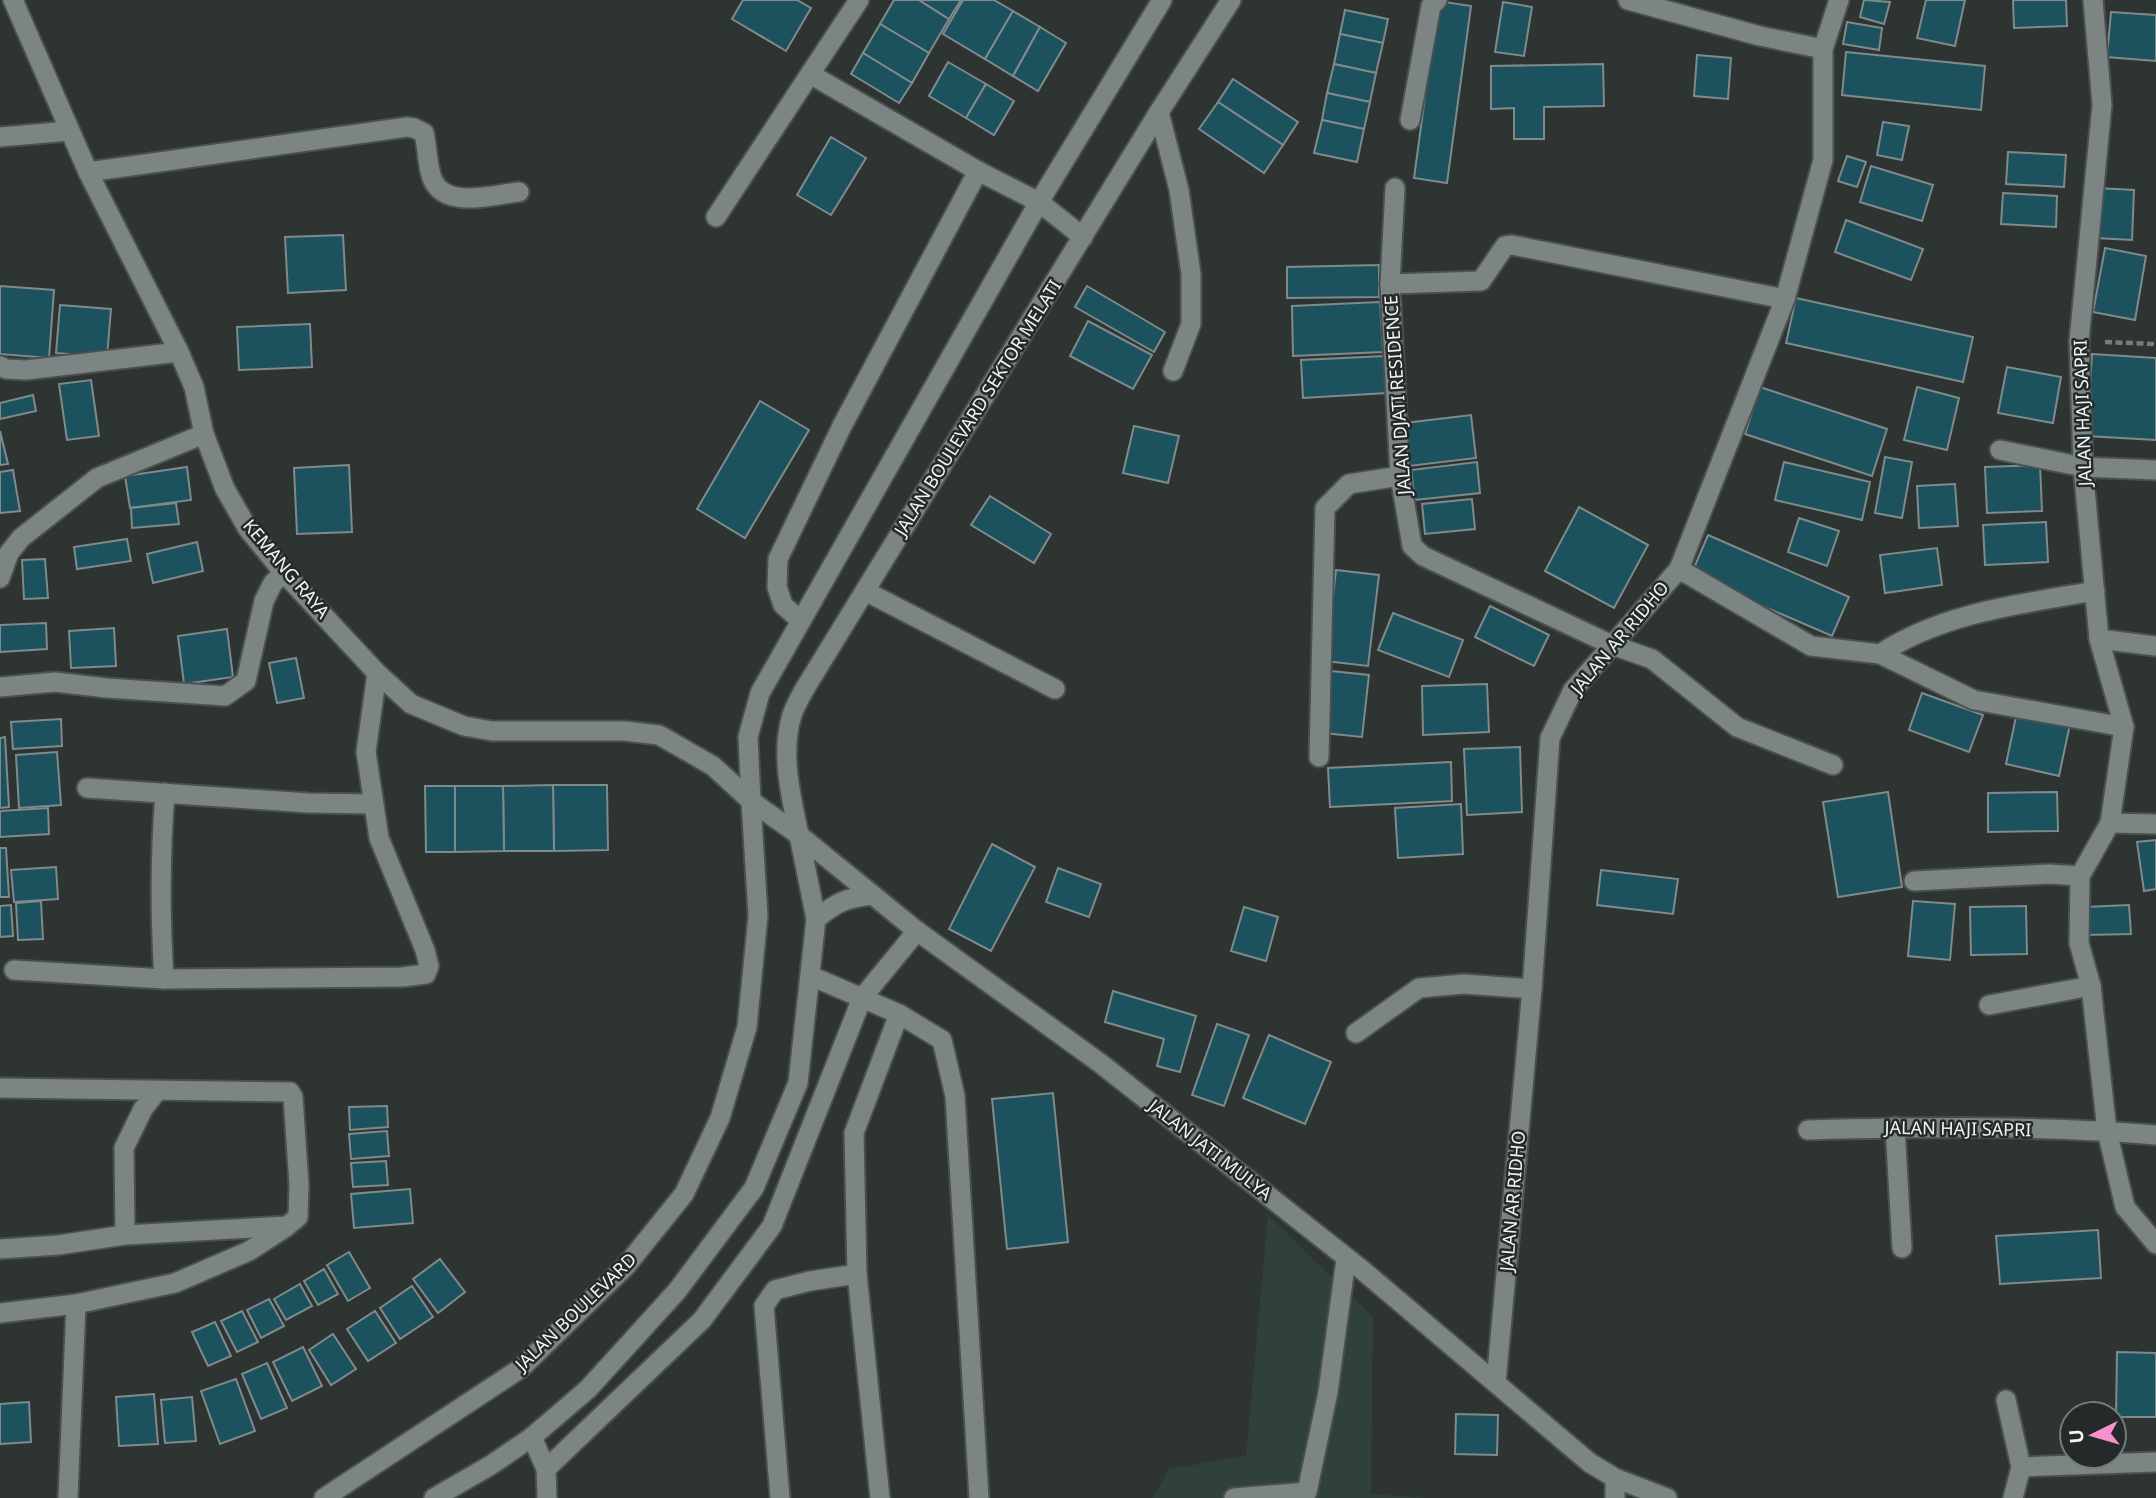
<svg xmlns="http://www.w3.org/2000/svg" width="2156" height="1498" viewBox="0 0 2156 1498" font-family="'Noto Sans',sans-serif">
<rect width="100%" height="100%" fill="#2d3432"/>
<path fill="#30403c" d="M1268,1215L1373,1317L1371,1494L1427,1498H1152L1169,1469L1246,1456Z"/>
<g fill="#1c525d" stroke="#80898b" stroke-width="2">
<path d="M743,0H797L811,8L786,51L732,19Z"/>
<path d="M894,0H919L949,19L929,53L880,24Z"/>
<path d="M919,0H961L949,19Z"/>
<path d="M963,0H994L1013,11L985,59L943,34Z"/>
<path d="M1864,0L1890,2L1884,24L1860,17Z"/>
<path d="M1926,0H1965L1955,46L1917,38Z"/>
<path d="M2013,0H2066L2067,26L2014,28Z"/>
<path d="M1438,1L1471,6L1447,183L1414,178Z"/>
<path d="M1503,2L1532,7L1524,56L1495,52Z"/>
<path d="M1345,10L1388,19L1383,43L1340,34Z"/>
<path d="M1013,11L1040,27L1013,76L985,59Z"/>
<path d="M2111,12L2156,15V61L2107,57Z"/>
<path d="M1847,22L1882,28L1879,50L1843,44Z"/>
<path d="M880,24L929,53L912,83L863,53Z"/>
<path d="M1040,27L1066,43L1038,91L1013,76Z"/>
<path d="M1340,34L1383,43L1376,73L1334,64Z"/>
<path d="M1846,52L1985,66L1981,110L1842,95Z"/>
<path d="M863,53L912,83L899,103L851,74Z"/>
<path d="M1697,55L1731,58L1728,99L1694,96Z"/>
<path d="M948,62L986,84L966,118L929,96Z"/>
<path d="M1334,64L1376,73L1370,102L1327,93Z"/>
<path d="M1603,64L1604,106L1544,107V139H1514V108L1491,109V66Z"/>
<path d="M1233,79L1298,122L1283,145L1218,102Z"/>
<path d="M986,84L1014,101L994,135L966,118Z"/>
<path d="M1327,93L1370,102L1364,129L1322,120Z"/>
<path d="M1218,102L1283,145L1264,173L1199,129Z"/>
<path d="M1322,120L1364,129L1357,162L1314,153Z"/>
<path d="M1883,122L1909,126L1902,160L1877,155Z"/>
<path d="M831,137L866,158L831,215L797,195Z"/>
<path d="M2008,152L2066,155L2064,187L2006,184Z"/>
<path d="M1847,156L1866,162L1857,187L1838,181Z"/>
<path d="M1871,166L1933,185L1922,221L1860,202Z"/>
<path d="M2097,188L2134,190L2132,240L2095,238Z"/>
<path d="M2003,193L2057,196L2056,227L2001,224Z"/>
<path d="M1846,220L1923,249L1911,280L1835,252Z"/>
<path d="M343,235L346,290L288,293L285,237Z"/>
<path d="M2105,248L2146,256L2135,320L2093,312Z"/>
<path d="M1379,265V297L1287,298V267Z"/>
<path d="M0,286L54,290L49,358L0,354Z"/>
<path d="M1087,286L1165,332L1154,352L1075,307Z"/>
<path d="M1796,298L1973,337L1963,382L1786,343Z"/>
<path d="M1380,302L1383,352L1293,356L1292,306Z"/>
<path d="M60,305L111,309L107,357L56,353Z"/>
<path d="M1088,321L1152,355L1133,389L1070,356Z"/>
<path d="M310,324L312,367L239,370L237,327Z"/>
<path d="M2092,354L2156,358V440L2087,436Z"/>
<path d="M1385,356L1387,393L1303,398L1301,360Z"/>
<path d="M2007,367L2061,377L2053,423L1998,413Z"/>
<path d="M91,380L99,436L67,440L59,384Z"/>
<path d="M1760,387L1887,429L1872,476L1745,434Z"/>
<path d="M1917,387L1959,398L1947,450L1904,440Z"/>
<path d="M33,395L36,411L0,419V403Z"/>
<path d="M760,401L809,430L745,538L697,509Z"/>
<path d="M1471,415L1476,458L1409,466L1405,423Z"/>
<path d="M1134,426L1179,436L1168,483L1123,473Z"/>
<path d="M0,431L8,464L0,465Z"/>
<path d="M1885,457L1912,462L1902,518L1875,513Z"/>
<path d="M1477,462L1480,493L1415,500L1411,470Z"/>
<path d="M1784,462L1870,482L1862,520L1775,500Z"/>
<path d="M349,465L352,532L297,534L294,468Z"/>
<path d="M2040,465L2042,511L1987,513L1985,467Z"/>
<path d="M187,467L191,500L130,508L125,476Z"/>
<path d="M13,470L20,511L0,513V472Z"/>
<path d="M1955,484L1958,526L1919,528L1917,486Z"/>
<path d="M990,496L1051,534L1034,563L971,525Z"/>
<path d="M1472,499L1475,529L1425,534L1422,504Z"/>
<path d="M176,503L179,524L132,528L131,508Z"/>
<path d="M1579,507L1648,545L1614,608L1545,571Z"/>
<path d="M1799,518L1839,531L1827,566L1788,552Z"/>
<path d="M2046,522L2048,562L1985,565L1983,525Z"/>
<path d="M1708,535L1849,597L1832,636L1691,575Z"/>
<path d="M127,539L131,561L77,569L74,547Z"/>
<path d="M197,542L203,571L153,583L147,554Z"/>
<path d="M1937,548L1942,585L1885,593L1880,555Z"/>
<path d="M45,559L48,598L24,599L22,560Z"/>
<path d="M1336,570L1379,575L1368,666L1326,661Z"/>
<path d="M1490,606L1549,635L1534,666L1475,637Z"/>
<path d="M1393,613L1463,640L1449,677L1378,650Z"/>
<path d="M46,623L47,649L0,652V625Z"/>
<path d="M114,628L116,666L71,668L69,631Z"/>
<path d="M227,629L233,677L184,684L178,636Z"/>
<path d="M296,658L304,698L277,703L269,663Z"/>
<path d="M1331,671L1369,675L1362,737L1324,733Z"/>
<path d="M1487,684L1489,732L1423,735L1422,686Z"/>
<path d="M1922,693L1983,715L1969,752L1909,730Z"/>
<path d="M2017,712L2070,724L2059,776L2006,764Z"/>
<path d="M61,719L62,746L13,749L11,722Z"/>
<path d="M5,737L9,807L0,808V738Z"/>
<path d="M1520,747L1522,812L1467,815L1464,749Z"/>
<path d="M57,752L61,805L19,808L16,755Z"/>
<path d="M1451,762L1452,801L1330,807L1328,768Z"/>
<path d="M553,785H607L608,850L554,851Z"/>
<path d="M553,785L554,851H504L503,786Z"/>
<path d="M425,786H455V852H426Z"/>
<path d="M455,786H503L504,851L455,852Z"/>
<path d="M1888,792L1902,887L1838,897L1823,802Z"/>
<path d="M2057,792L2058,831L1988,832V793Z"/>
<path d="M1461,804L1463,854L1398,858L1395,808Z"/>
<path d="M48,808L49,834L0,837V811Z"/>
<path d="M2156,840V889L2144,891L2137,842Z"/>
<path d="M992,844L1035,867L991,951L949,929Z"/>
<path d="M0,848H6L9,897H0Z"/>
<path d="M56,867L58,899L14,902L11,870Z"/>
<path d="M1058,868L1101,884L1089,917L1046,902Z"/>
<path d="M1601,870L1678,879L1673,914L1597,905Z"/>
<path d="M41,901L43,939L18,940L16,903Z"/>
<path d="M1913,901L1955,904L1950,960L1908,956Z"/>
<path d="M11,905L13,936L0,937V906Z"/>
<path d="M2129,905L2131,934L2085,935L2084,907Z"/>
<path d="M2026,906L2027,954L1971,955L1970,907Z"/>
<path d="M1244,907L1278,917L1266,961L1231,951Z"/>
<path d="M1113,991L1196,1016L1180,1072L1157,1066L1164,1039L1105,1022Z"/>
<path d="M1217,1024L1249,1035L1224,1106L1192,1095Z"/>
<path d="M1269,1035L1331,1062L1305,1124L1243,1098Z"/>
<path d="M1053,1093L1068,1242L1007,1249L992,1099Z"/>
<path d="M387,1106L388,1127L350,1130L349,1107Z"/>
<path d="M387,1131L389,1156L351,1159L349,1134Z"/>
<path d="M386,1161L388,1185L353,1187L351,1163Z"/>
<path d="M410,1189L413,1223L354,1228L351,1194Z"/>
<path d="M2098,1230L2101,1278L2000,1284L1996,1236Z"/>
<path d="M349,1252L370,1288L348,1301L327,1265Z"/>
<path d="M440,1259L465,1292L438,1313L413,1279Z"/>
<path d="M324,1269L338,1294L318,1305L304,1281Z"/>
<path d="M300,1284L312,1306L286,1320L274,1299Z"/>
<path d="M412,1286L433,1317L400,1339L380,1308Z"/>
<path d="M269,1299L284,1326L261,1338L247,1310Z"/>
<path d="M242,1311L258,1342L237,1352L221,1321Z"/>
<path d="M375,1311L396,1343L368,1361L347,1329Z"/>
<path d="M215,1322L231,1356L208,1366L192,1332Z"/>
<path d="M333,1334L356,1369L331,1385L309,1350Z"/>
<path d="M303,1347L322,1386L292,1401L273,1362Z"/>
<path d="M2117,1352L2156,1353V1417H2116Z"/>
<path d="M267,1363L287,1408L261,1419L242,1374Z"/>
<path d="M236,1379L255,1431L220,1444L201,1391Z"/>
<path d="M154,1394L158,1444L119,1446L116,1397Z"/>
<path d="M192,1397L196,1441L165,1443L161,1400Z"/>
<path d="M29,1402L31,1442L0,1444V1404Z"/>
<path d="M1456,1414L1498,1415L1497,1455L1455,1454Z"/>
</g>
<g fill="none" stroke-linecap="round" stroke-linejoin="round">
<defs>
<g id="service">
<path d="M862,998L899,1014L942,1040L955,1096L979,1498"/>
<path d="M1989,1005L2091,986"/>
<path d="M780,1498L764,1306L775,1290L810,1281L857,1274"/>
<path d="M880,1498L857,1274L854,1133L899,1014"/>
<path d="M1234,1498L1307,1492L1328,1392L1346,1259"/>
</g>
<g id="minor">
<path d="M859,0L810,74L978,171L1039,202L1083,237"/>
<path d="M1628,0L1760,36L1823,49"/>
<path d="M2093,0L2102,105L2079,341L2083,467L2099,639L2124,727L2110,823L2080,876L2079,943L2091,986L2107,1131L2125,1207L2156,1244"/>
<path d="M1159,112L1179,190L1191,274V324L1173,371"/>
<path d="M1410,120L1431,6L1437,0"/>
<path d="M0,137L69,131"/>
<path d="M88,172L407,127L414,128L424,133C427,146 427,158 430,171C438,212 490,195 519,192"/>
<path d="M1395,188L1390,284L1400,476L1412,546L1423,556L1612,645L1652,659L1737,727L1833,765"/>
<path d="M716,217L810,74"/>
<path d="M1390,284L1481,281L1505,246L1512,245L1785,299"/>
<path d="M0,366L6,369L26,370L179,352"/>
<path d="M2000,450L2083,467L2156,470"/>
<path d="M1679,569L1811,646L1880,654L1974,700L2124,727"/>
<path d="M0,578L9,553L21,538L97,478L204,434"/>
<path d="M865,591L1055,689"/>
<path d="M801,621L783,605L777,587L778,559L842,426L978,171"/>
<path d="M2099,639L2156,646"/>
<path d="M1880,654C1944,612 2022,604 2095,591"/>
<path d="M0,687L55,682L107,688L225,696L246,681L264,601L273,583L284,573"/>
<path d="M1319,757L1325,508L1349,484L1400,476"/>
<path d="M87,788L309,803L373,804"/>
<path d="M751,801L748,737L760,693L1039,202L1162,0"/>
<path d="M2110,823L2156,824"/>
<path d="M799,835C791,796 780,754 792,715C795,706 800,698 804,690L1159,112L1231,0"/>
<path d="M1914,881L2049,874L2080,876"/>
<path d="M14,970L164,979L402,977L426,974L429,966L425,950L379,838L366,752L377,673"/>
<path d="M811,976L862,998"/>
<path d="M164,979C160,917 160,855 165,793"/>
<path d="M1356,1033L1419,988L1464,984L1532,989"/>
<path d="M0,1088L290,1092L293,1097L299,1185L298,1217L287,1226L125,1235L58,1245L0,1249"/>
<path d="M1895,1127L1902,1248"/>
<path d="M1808,1130C1924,1127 2041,1125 2156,1135"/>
<path d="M125,1235L124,1148L143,1109L157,1091"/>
<path d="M0,1313L76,1304L175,1283L249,1251L286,1227"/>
<path d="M1496,1383L1532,989L1550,738L1573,690L1679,569L1785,299L1823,160V49L1839,0"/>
<path d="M2006,1400L2021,1467"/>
<path d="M532,1437L546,1469L547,1498"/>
<path d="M546,1469L702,1320L772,1226L862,998L917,931"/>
<path d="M68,1498L76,1304"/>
<path d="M2013,1498L2021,1467L2156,1462"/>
</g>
<g id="tertiary">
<path d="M13,0L88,172L179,352L194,387L204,434L225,489L248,529L284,573L377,673L411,704L464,726L492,731H625L659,735L713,766L751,801"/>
<path d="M1615,1478V1498"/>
</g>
<g id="secondary">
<path d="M751,801L799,835L917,931L1100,1063L1361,1269L1590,1463L1615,1478L1667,1498"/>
<path d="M816,919C837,902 846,898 872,895"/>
<path d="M324,1498L521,1368L626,1266L684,1194L720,1118L747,1027L758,916L751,801"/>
<path d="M434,1498L491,1465L532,1437L588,1389L677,1291L754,1188L798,1083L816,919L799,835"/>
</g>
</defs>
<use href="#service" stroke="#4a504f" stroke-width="23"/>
<use href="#minor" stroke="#4a504f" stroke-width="23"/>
<use href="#tertiary" stroke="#4a504f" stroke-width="23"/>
<use href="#secondary" stroke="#4a504f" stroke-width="23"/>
<path stroke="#767c7a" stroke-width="4.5" stroke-dasharray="7 3.5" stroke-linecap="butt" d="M2105,342L2156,344"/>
<use href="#service" stroke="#7c8583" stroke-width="19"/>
<use href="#minor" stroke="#7c8583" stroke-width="19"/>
<use href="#tertiary" stroke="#7c8583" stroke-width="19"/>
<use href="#secondary" stroke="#7c8583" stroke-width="19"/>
</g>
<g text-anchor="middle" stroke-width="5" stroke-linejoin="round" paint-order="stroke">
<g font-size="18" fill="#f1f6f5" stroke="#232a29">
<text transform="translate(1398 395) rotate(-94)" y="6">JALAN DJATI RESIDENCE</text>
<text transform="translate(978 408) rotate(-58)" y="6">JALAN BOULEVARD SEKTOR MELATI</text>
<text transform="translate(2083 413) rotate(-92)" y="6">JALAN HAJI SAPRI</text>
<text transform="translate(286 569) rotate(50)" y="6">KEMANG RAYA</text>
<text transform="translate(1620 638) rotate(-50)" y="6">JALAN AR RIDHO</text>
<text transform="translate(1958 1129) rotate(1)" y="6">JALAN HAJI SAPRI</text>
<text transform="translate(1210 1150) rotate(38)" y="6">JALAN JATI MULYA</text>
<text transform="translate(1513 1201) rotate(-85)" y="6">JALAN AR RIDHO</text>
<text transform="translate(576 1312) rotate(-44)" y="6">JALAN BOULEVARD</text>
</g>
</g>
<g transform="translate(2093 1435) rotate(265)"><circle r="33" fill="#232a29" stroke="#757c7b" stroke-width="2"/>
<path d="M0-5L12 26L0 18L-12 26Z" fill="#f790cd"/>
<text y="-10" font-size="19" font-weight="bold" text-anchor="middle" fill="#f1f6f5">U</text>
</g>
</svg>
